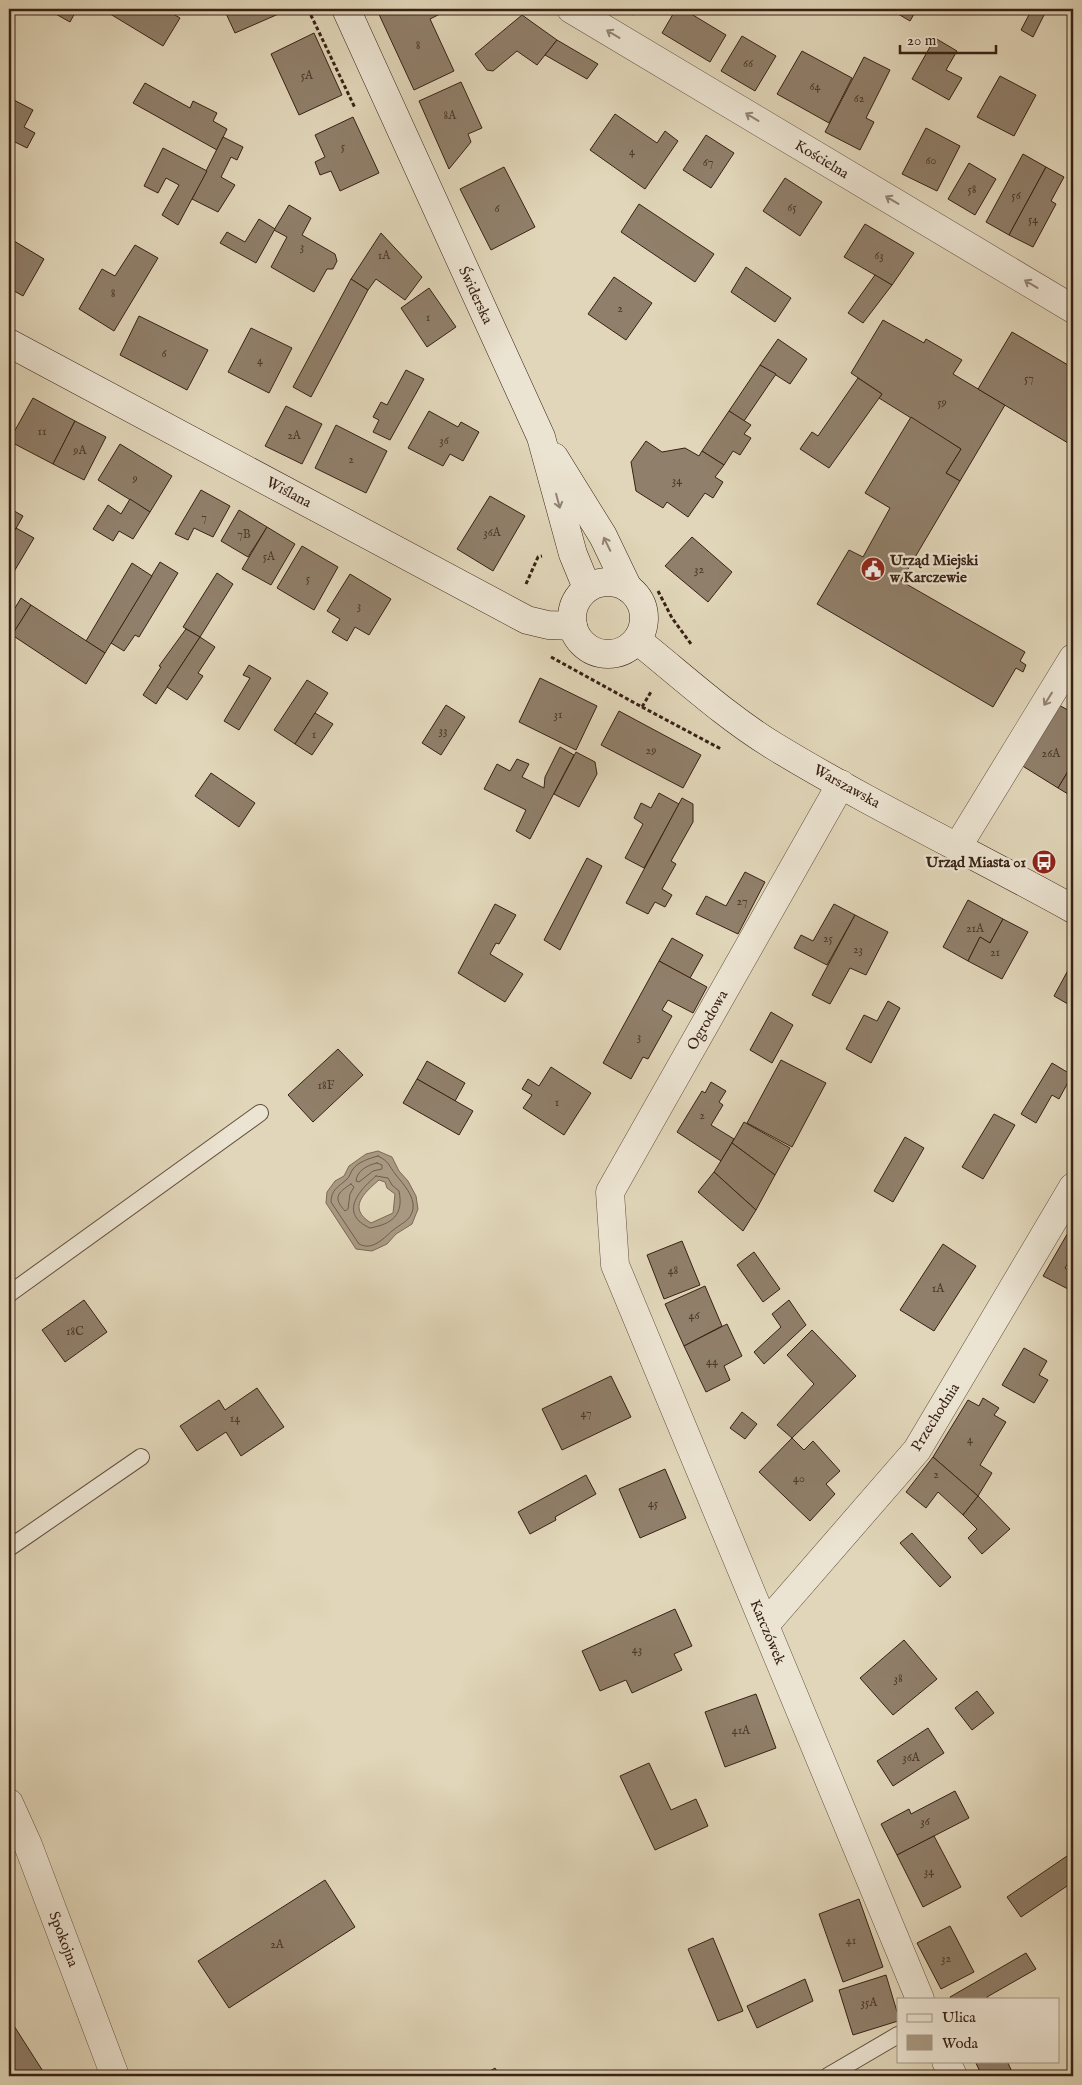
<svg xmlns="http://www.w3.org/2000/svg" width="1082" height="2085" viewBox="0 0 1082 2085" font-family="'IM FELL English',serif">
<rect width="100%" height="100%" fill="#e1d6b9"/>
<filter id="stains"><feTurbulence type="fractalNoise" baseFrequency=".004" numOctaves="4"/><feColorMatrix values="0 0 0 0 .2 0 0 0 0 .09 0 0 0 0 .02 0 0 0 .5 -.17"/></filter>
<radialGradient id="worn" r=".72"><stop offset=".6" stop-color="#630" stop-opacity="0"/><stop offset="1" stop-color="#630" stop-opacity=".3"/></radialGradient>
<path fill="#a89881" stroke="#7b6856" fill-rule="evenodd" d="M378,1151L392,1157L399,1171L408,1181L416,1196L418,1209L412,1224L396,1234L387,1244L372,1251L356,1249L326,1203L327,1192L335,1181L344,1176L349,1166L366,1154ZM379,1180L385,1182L387,1188L395,1194L393,1213L371,1223C347,1208 364,1193 379,1180Z"/>
<g fill="none" stroke-linecap="round" stroke-linejoin="round">
<g stroke="#705c4b" stroke-width="1">
<path d="M378,1156C390,1162 388,1165 396,1175C403,1184 415,1196 413,1209C411,1221 400,1224 392,1231C383,1239 372,1251 359,1244L331,1202C331,1190 338,1187 346,1180C350,1177 350,1173 353,1169C358,1162 370,1158 378,1156Z"/>
<path d="M377,1163L382,1165V1169L373,1171L359,1182L356,1181C357,1171 367,1165 377,1163Z"/>
<path d="M376,1176L388,1178L392,1185L399,1191C404,1215 392,1224 370,1228C339,1214 358,1191 376,1176Z"/>
<path d="M351,1184L354,1187L350,1194L348,1209L345,1211C333,1198 337,1193 351,1184Z"/>
</g>
</g>
<g fill="#907f6a" stroke="#382115">
<path d="M56,9H77L70,22L54,13Z"/>
<path d="M102,9H165L180,18L163,46Z"/>
<path d="M224,9H281L283,12L235,33Z"/>
<path d="M379,9H442L444,12L430,19L454,71L414,90L377,10Z"/>
<path d="M623,9H636L633,15Z"/>
<path d="M676,9H683L726,35L710,62L662,33Z"/>
<path d="M894,9H917L910,21L893,11Z"/>
<path d="M1032,9H1051L1048,14L1045,13L1033,37L1021,30Z"/>
<path d="M522,15L557,40L537,65L517,51L493,71L487,70L475,54Z"/>
<path d="M314,33L342,95L299,115L271,54Z"/>
<path d="M742,36L776,56L755,91L721,71Z"/>
<path d="M935,38L957,51L946,70L962,78L949,100L912,79Z"/>
<path d="M557,40L598,64L587,79L545,55Z"/>
<path d="M802,51L852,78L829,123L777,94Z"/>
<path d="M864,57L890,70L866,118L874,122L860,150L825,132Z"/>
<path d="M1000,76L1036,95L1014,136L977,117Z"/>
<path d="M461,82L482,128L468,134L471,142L449,169L419,101Z"/>
<path d="M145,83L190,108L193,101L217,113L213,121L227,129L217,150L133,103Z"/>
<path d="M10,98L33,110L24,127L35,133L27,148L15,142L9,153Z"/>
<path d="M615,114L657,143L665,131L678,141L645,189L590,150Z"/>
<path d="M353,117L379,173L340,191L331,171L320,175L315,162L325,157L315,135Z"/>
<path d="M926,128L960,146L937,191L902,174Z"/>
<path d="M706,135L734,153L711,188L683,170Z"/>
<path d="M223,137L243,147L237,160L231,157L221,177L235,185L218,212L192,199Z"/>
<path d="M163,148L207,171L178,225L162,215L179,185L166,178L158,193L144,186Z"/>
<path d="M1023,154L1046,167L1009,235L986,222Z"/>
<path d="M969,163L996,179L975,215L948,199Z"/>
<path d="M504,167L535,227L491,250L460,189Z"/>
<path d="M1046,167L1064,177L1051,201L1056,204L1033,247L1009,235Z"/>
<path d="M785,178L822,202L800,236L763,211Z"/>
<path d="M639,204L714,254L695,282L621,232Z"/>
<path d="M289,205L311,218L302,235L335,254L337,261L333,269H327L314,292L271,267L287,237L274,230Z"/>
<path d="M259,219L275,229L256,263L220,243L227,232L245,242Z"/>
<path d="M865,224L914,253L892,285L844,257Z"/>
<path d="M381,233L422,277L405,300L376,279L368,290L351,279Z"/>
<path d="M9,238L44,259L23,296L9,288Z"/>
<path d="M135,245L158,258L114,331L79,309L102,269L115,276Z"/>
<path d="M746,267L791,298L775,322L731,292Z"/>
<path d="M875,275L892,285L863,323L848,313Z"/>
<path d="M614,277L652,303L626,340L588,314Z"/>
<path d="M351,279L368,290L311,397L293,387Z"/>
<path d="M429,288L456,327L427,347L401,308Z"/>
<path d="M139,316L208,350L187,390L120,355Z"/>
<path d="M883,320L924,343L926,339L962,360L953,374L1005,405L960,481L946,473L961,449L879,398L882,394L851,373Z"/>
<path d="M251,328L292,348L269,393L228,372Z"/>
<path d="M1012,332L1073,368V446L978,389Z"/>
<path d="M778,339L807,359L790,384L760,365Z"/>
<path d="M760,365L776,374L744,421L729,411Z"/>
<path d="M406,370L424,379L390,440L373,432L379,420L373,417L381,402L387,405Z"/>
<path d="M858,378L882,394L829,468L800,449L812,432L818,436Z"/>
<path d="M33,398L75,421L53,464L9,441Z"/>
<path d="M286,406L322,424L302,464L265,446Z"/>
<path d="M429,411L458,427L461,422L479,432L463,461L450,454L443,466L408,448Z"/>
<path d="M729,411L751,425L744,434L751,438L740,455L733,451L724,465L702,451Z"/>
<path d="M911,417L961,449L946,473L960,481L901,581L1025,652L1020,661L1026,665L1023,672L1016,668L993,707L817,604L849,550L863,557L890,508L865,493Z"/>
<path d="M75,421L106,437L84,480L53,464Z"/>
<path d="M336,425L387,451L366,493L315,468Z"/>
<path d="M646,441L662,452L685,448L699,456L702,451L724,465L715,477L723,482L713,498L705,493L688,517L667,502L663,508L636,491L631,462Z"/>
<path d="M120,444L172,476L150,512L98,480Z"/>
<path d="M201,490L230,506L213,537L194,528L188,540L175,534Z"/>
<path d="M490,496L525,516L493,571L457,549Z"/>
<path d="M130,499L150,512L133,539L119,531L113,541L93,529L108,505L121,514Z"/>
<path d="M9,508L23,516L9,541Z"/>
<path d="M239,510L267,527L248,557L221,541Z"/>
<path d="M267,527L295,544L271,585L242,569Z"/>
<path d="M16,528L34,538L9,580V541Z"/>
<path d="M692,537L732,572L708,602L665,566Z"/>
<path d="M302,546L338,567L314,610L277,588Z"/>
<path d="M160,562L178,573L139,637L135,635L124,651L111,643Z"/>
<path d="M132,563L152,576L105,653L86,641Z"/>
<path d="M217,573L233,584L200,637L183,627Z"/>
<path d="M350,574L391,599L369,635L355,627L347,641L332,632L340,619L327,611Z"/>
<path d="M21,598L31,605L9,641V618Z"/>
<path d="M31,605L105,653L86,684L12,635Z"/>
<path d="M186,629L200,637L156,704L143,695L161,667L159,666Z"/>
<path d="M200,637L215,647L198,673L203,676L187,700L167,687Z"/>
<path d="M249,665L271,678L239,730L224,721L250,678L243,675Z"/>
<path d="M540,678L597,706L576,750L519,722Z"/>
<path d="M307,680L328,693L295,744L274,730Z"/>
<path d="M446,705L465,717L441,755L422,743Z"/>
<path d="M1059,705L1073,713V717L1069,723L1073,726V763L1058,788L1021,765Z"/>
<path d="M619,711L701,755L683,788L601,745Z"/>
<path d="M315,713L333,724L312,755L295,744Z"/>
<path d="M560,747L574,755L530,839L516,831L526,810L484,789L497,764L510,771L517,759L529,764L522,777L544,788L545,777Z"/>
<path d="M576,752L595,762L597,774L579,807L554,794Z"/>
<path d="M1073,763V797L1058,788Z"/>
<path d="M211,773L255,803L239,827L195,796Z"/>
<path d="M659,793L679,804L644,868L625,858L643,824L634,818L641,803L651,808Z"/>
<path d="M682,798L693,804V822L671,861L676,864L662,889L672,895L665,907L655,902L648,914L626,903Z"/>
<path d="M587,858L602,866L560,950L544,940Z"/>
<path d="M745,872L765,882L738,934L696,914L706,896L726,906Z"/>
<path d="M968,900L1003,919L990,943L980,937L968,961L943,947Z"/>
<path d="M495,904L516,915L499,944L496,943L490,954L523,974L505,1002L458,973Z"/>
<path d="M834,904L855,915L827,965L794,948L801,935L813,941Z"/>
<path d="M855,915L888,932L866,975L850,968L830,1004L812,995Z"/>
<path d="M1003,919L1028,932L1002,979L968,961L980,937L990,943Z"/>
<path d="M672,938L703,955L690,978L659,961Z"/>
<path d="M659,961L707,987L693,1013L668,1000L662,1010L672,1016L648,1059L643,1057L631,1079L603,1063Z"/>
<path d="M1073,961V1007L1054,996Z"/>
<path d="M888,1001L900,1008L871,1063L846,1049L864,1015L877,1021Z"/>
<path d="M771,1012L793,1025L772,1063L750,1050Z"/>
<path d="M338,1049L363,1075L313,1122L288,1095Z"/>
<path d="M781,1060L826,1083L792,1147L747,1123Z"/>
<path d="M427,1061L465,1083L455,1101L417,1079Z"/>
<path d="M1052,1063L1072,1075L1059,1099L1052,1095L1036,1123L1021,1114Z"/>
<path d="M551,1067L591,1093L564,1135L523,1108L532,1095L522,1089L528,1079L539,1086Z"/>
<path d="M417,1079L473,1111L459,1135L403,1103Z"/>
<path d="M711,1082L726,1091L719,1102L723,1105L711,1125L734,1139L721,1161L677,1132L702,1091L705,1093Z"/>
<path d="M994,1114L1015,1125L983,1179L962,1167Z"/>
<path d="M744,1122L790,1148L775,1175L732,1143Z"/>
<path d="M905,1137L924,1148L893,1202L874,1191Z"/>
<path d="M732,1143L775,1175L756,1210L714,1172Z"/>
<path d="M714,1172L756,1210L743,1231L698,1192Z"/>
<path d="M1073,1224V1255L1065,1268L1073,1273V1280L1068,1289L1043,1276Z"/>
<path d="M682,1241L700,1285L664,1299L647,1255Z"/>
<path d="M943,1244L976,1266L934,1331L900,1310Z"/>
<path d="M754,1252L780,1289L763,1302L737,1265Z"/>
<path d="M705,1286L722,1326L684,1346L665,1304Z"/>
<path d="M84,1300L107,1332L65,1362L42,1330Z"/>
<path d="M789,1300L806,1325L764,1364L754,1352L781,1327L772,1314Z"/>
<path d="M727,1324L742,1356L724,1366L730,1380L706,1392L684,1346Z"/>
<path d="M812,1330L856,1376L792,1438L777,1425L814,1384L787,1355Z"/>
<path d="M1024,1348L1047,1361L1039,1375L1048,1380L1034,1403L1002,1385Z"/>
<path d="M611,1376L631,1417L562,1450L542,1409Z"/>
<path d="M257,1388L284,1427L241,1456L226,1432L197,1451L180,1426L219,1400L225,1410Z"/>
<path d="M983,1398L999,1408L994,1415L1006,1422L980,1465L992,1473L978,1496L933,1457L968,1400L979,1406Z"/>
<path d="M742,1412L757,1424L745,1439L730,1428Z"/>
<path d="M792,1438L804,1450L813,1441L840,1471L826,1484L835,1494L810,1521L759,1472Z"/>
<path d="M933,1457L978,1496L963,1515L938,1492L926,1508L906,1492Z"/>
<path d="M665,1469L686,1518L640,1538L619,1489Z"/>
<path d="M586,1475L596,1494L555,1517L556,1520L530,1534L518,1512Z"/>
<path d="M978,1496L1010,1529L982,1554L968,1538L977,1529L963,1515Z"/>
<path d="M912,1533L951,1577L940,1587L900,1543Z"/>
<path d="M675,1609L692,1646L674,1654L682,1670L632,1693L626,1680L600,1691L582,1651Z"/>
<path d="M904,1640L937,1679L893,1715L860,1678Z"/>
<path d="M977,1691L994,1713L972,1730L955,1708Z"/>
<path d="M756,1694L776,1748L725,1767L705,1712Z"/>
<path d="M928,1728L944,1753L893,1786L877,1761Z"/>
<path d="M649,1763L671,1810L696,1799L708,1826L655,1850L620,1776Z"/>
<path d="M955,1791L969,1818L897,1855L881,1824L909,1809L911,1814Z"/>
<path d="M934,1836L961,1887L923,1907L897,1855Z"/>
<path d="M1070,1854L1073,1859V1882L1021,1917L1007,1897Z"/>
<path d="M325,1880L355,1927L229,2008L198,1961Z"/>
<path d="M859,1899L883,1967L843,1982L819,1914Z"/>
<path d="M950,1926L974,1972L941,1989L917,1943Z"/>
<path d="M713,1938L743,2011L718,2021L688,1949Z"/>
<path d="M1026,1953L1036,1969L987,1997L988,1999H951L950,1997Z"/>
<path d="M886,1975L898,2015V2021L853,2035L839,1990Z"/>
<path d="M805,1979L813,2001L757,2028L747,2006Z"/>
<path d="M9,2018L46,2076H9Z"/>
<path d="M975,2061H1007L1014,2076H982Z"/>
<path d="M495,2068L500,2076H482Z"/>
</g>
<g fill="none" stroke-linecap="round" stroke-linejoin="round">
<defs>
<g id="lane">
<path d="M9,1294L260,1113"/>
<path d="M9,1548L141,1457"/>
<path d="M828,2076L898,2035"/>
</g>
<g id="street">
<path d="M571,9L1073,309"/>
<path d="M841,784L610,1192L615,1265L920,1999"/>
<path d="M958,846L1073,658"/>
<path d="M765,1625L917,1450L1073,1187"/>
<path d="M9,1803L28,1845L115,2076"/>
<path d="M946,2061L953,2076"/>
</g>
<g id="secondary">
<path d="M346,9L541,437L573,554L587,588"/>
<path d="M9,343L527,620L548,625L573,626"/>
<path d="M554,457L603,536L628,588"/>
<circle cx="608" cy="618" r="36"/>
<path d="M637,640C682,676 725,716 774,746C871,805 974,854 1073,909"/>
</g>
</defs>
<use href="#lane" stroke="#624e3e" stroke-width="18"/>
<use href="#street" stroke="#624e3e" stroke-width="29"/>
<use href="#secondary" stroke="#382115" stroke-width="29"/>
<g stroke="#382115" stroke-width="3" stroke-dasharray="4 2.5" stroke-linecap="butt">
<path d="M308,9L355,108"/>
<path d="M526,584L538,557L542,556"/>
<path d="M658,591L672,618L691,644"/>
<path d="M551,657L642,707L652,690"/>
<path d="M642,707L721,749"/>
</g>
<use href="#lane" stroke="#ece4d2" stroke-width="16"/>
<use href="#street" stroke="#ece4d2" stroke-width="28"/>
<use href="#secondary" stroke="#ece4d2" stroke-width="28"/>
</g>
<defs><path id="oneway-shaft" d="M-6 0H5M1.5-3L5.5 0L1.5 3" fill="none" stroke-width="1.6" stroke-linecap="round" stroke-linejoin="round" transform="scale(1.25)"/></defs>
<g stroke="#928274">
<use href="#oneway-shaft" transform="translate(613 34) rotate(-149)"/>
<use href="#oneway-shaft" transform="translate(752 117) rotate(-149)"/>
<use href="#oneway-shaft" transform="translate(892 200) rotate(-149)"/>
<use href="#oneway-shaft" transform="translate(1031 284) rotate(-149)"/>
<use href="#oneway-shaft" transform="translate(558 501) rotate(75)"/>
<use href="#oneway-shaft" transform="translate(607 544) rotate(-116)"/>
<use href="#oneway-shaft" transform="translate(1048 699) rotate(122)"/>
</g>
<defs>
<symbol id="civic-disc" viewBox="-11 -11 22 22"><circle r="9.5" fill="#8f2418" stroke="#ece4d2"/><path d="M-.6-6.5H3V-4.5H.6V-3L4-1V1h2V6H-6V1h2V-1L-.6-3ZM-1.2 2.5V6h2.4V2.5Z" fill="#fff"/></symbol>
<symbol id="bus-disc" viewBox="-11 -11 22 22"><circle r="9.5" fill="#8f2418" stroke="#ece4d2"/><path d="M-5-6H5V4H4V6H2V4H-2V6H-4V4H-5ZM-3.5-4V0h7V-4ZM-3.5 1.2v1.5H-2V1.2ZM2 1.2v1.5H3.5V1.2Z" fill="#fff"/></symbol>
</defs>
<g fill-rule="evenodd">
<use href="#civic-disc" x="859" y="555" width="28" height="28"/>
<use href="#bus-disc" x="1030" y="848" width="28" height="28"/>
</g>
<g text-anchor="middle" stroke-width="4.5" stroke-linejoin="round" paint-order="stroke">
<g font-size="12" fill="#4e382a">
<text x="418" y="49">8</text>
<text x="748" y="67">66</text>
<text x="307" y="79">5A</text>
<text x="815" y="90">64</text>
<text x="859" y="102">62</text>
<text x="450" y="119">8A</text>
<text x="343" y="150">5</text>
<text x="632" y="155">4</text>
<text x="931" y="164">60</text>
<text x="708" y="166">67</text>
<text x="972" y="193">58</text>
<text x="1016" y="199">56</text>
<text x="792" y="211">65</text>
<text x="497" y="212">6</text>
<text x="1033" y="223">54</text>
<text x="302" y="250">3</text>
<text x="384" y="259">1A</text>
<text x="879" y="259">63</text>
<text x="113" y="297">8</text>
<text x="620" y="312">2</text>
<text x="428" y="321">1</text>
<text x="164" y="357">6</text>
<text x="260" y="364">4</text>
<text x="1029" y="382">57</text>
<text x="942" y="406">59</text>
<text x="42" y="435">11</text>
<text x="294" y="439">2A</text>
<text x="444" y="444">36</text>
<text x="80" y="454">9A</text>
<text x="351" y="463">2</text>
<text x="135" y="482">9</text>
<text x="677" y="484">34</text>
<text x="204" y="521">7</text>
<text x="492" y="536">36A</text>
<text x="244" y="538">7B</text>
<text x="269" y="560">5A</text>
<text x="699" y="573">32</text>
<text x="308" y="582">5</text>
<text x="359" y="609">3</text>
<text x="558" y="718">31</text>
<text x="443" y="734">33</text>
<text x="314" y="738">1</text>
<text x="651" y="754">29</text>
<text x="1051" y="757">26A</text>
<text x="742" y="905">27</text>
<text x="975" y="932">21A</text>
<text x="828" y="942">25</text>
<text x="858" y="953">23</text>
<text x="995" y="956">21</text>
<text x="639" y="1040">3</text>
<text x="326" y="1089">18F</text>
<text x="557" y="1106">1</text>
<text x="702" y="1119">2</text>
<text x="673" y="1274">48</text>
<text x="938" y="1292">1A</text>
<text x="694" y="1319">46</text>
<text x="75" y="1335">18C</text>
<text x="712" y="1365">44</text>
<text x="586" y="1417">47</text>
<text x="235" y="1422">14</text>
<text x="970" y="1443">4</text>
<text x="936" y="1478">2</text>
<text x="799" y="1482">40</text>
<text x="653" y="1507">45</text>
<text x="637" y="1653">43</text>
<text x="898" y="1682">38</text>
<text x="741" y="1734">41A</text>
<text x="911" y="1761">36A</text>
<text x="925" y="1825">36</text>
<text x="929" y="1875">34</text>
<text x="851" y="1944">41</text>
<text x="277" y="1948">2A</text>
<text x="946" y="1962">32</text>
<text x="869" y="2006">35A</text>
</g>
<g font-size="15" fill="#382115" stroke="#ece4d2">
<text transform="translate(822 159) rotate(31)" y="5">Kościelna</text>
<text transform="translate(476 295) rotate(65)" y="5">Świderska</text>
<text transform="translate(289 492) rotate(28)" y="5">Wiślana</text>
<text transform="translate(847 786) rotate(29)" y="5">Warszawska</text>
<text transform="translate(707 1020) rotate(-60)" y="5">Ogrodowa</text>
<text transform="translate(935 1417) rotate(-58)" y="5">Przechodnia</text>
<text transform="translate(768 1632) rotate(67)" y="5">Karczówek</text>
<text transform="translate(64 1939) rotate(69)" y="5">Spokojna</text>
</g>
<g font-size="15" font-weight="bold" fill="#382115" stroke="#ece4d2" text-anchor="start">
<text x="890" y="565">Urząd Miejski<tspan x="890" dy="17">w Karczewie</tspan></text>
<text x="1026" y="867" text-anchor="end">Urząd Miasta 01</text>
</g>
</g>
<rect width="1082" height="2085" fill="none" stroke="#e1d6b9" stroke-width="30"/>
<rect x="10" y="10" width="1062" height="2065" fill="none" stroke="#382115" stroke-width="2.5"/>
<rect x="15" y="15" width="1052" height="2055" fill="none" stroke="#382115"/>
<rect x="897" y="1998" width="162" height="65" fill="#ece4d2" stroke="#a49686"/>
<rect x="907" y="2014" width="25" height="8" fill="#ece4d2" stroke="#a49686"/>
<text x="942" y="2022" font-size="15" fill="#382115">Ulica</text>
<rect x="907" y="2035" width="25" height="15" fill="#a89881" stroke="#a49686"/>
<text x="942" y="2048" font-size="15" fill="#382115">Woda</text>
<path d="M900 45v8h96v-8" fill="none" stroke="#382115" stroke-width="2.5"/>
<text x="907" y="45" font-size="15" fill="#382115" stroke="#ece4d2" stroke-width="4" paint-order="stroke">20 m</text>
<rect width="100%" height="100%" filter="url(#stains)"/>
<rect width="100%" height="100%" fill="url(#worn)"/>
</svg>
